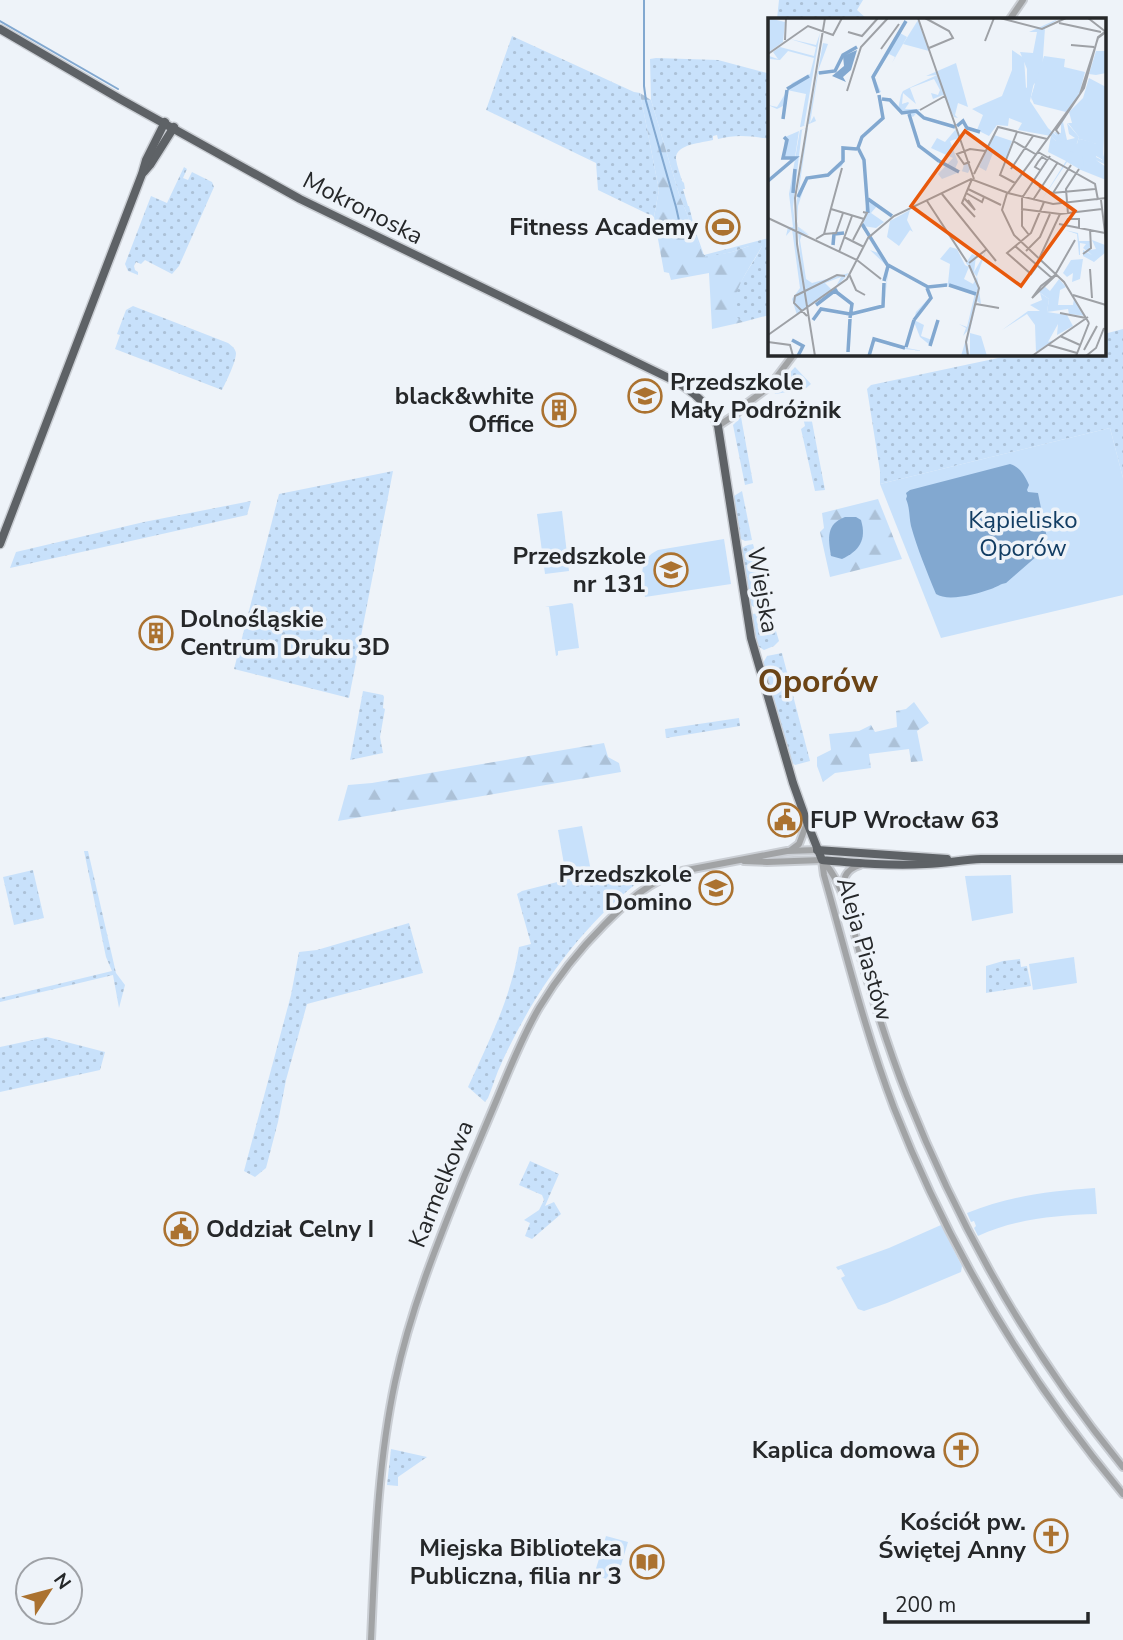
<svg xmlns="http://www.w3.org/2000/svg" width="1123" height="1640" viewBox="0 0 1123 1640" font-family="'Nunito Sans',sans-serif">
<defs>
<pattern id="grass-dots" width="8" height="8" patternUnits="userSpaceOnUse" patternTransform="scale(1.75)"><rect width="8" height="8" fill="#c8e1fb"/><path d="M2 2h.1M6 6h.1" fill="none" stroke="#acc1d7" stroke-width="1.8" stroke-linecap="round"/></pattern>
<pattern id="forest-firs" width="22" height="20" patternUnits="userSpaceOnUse" patternTransform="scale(1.75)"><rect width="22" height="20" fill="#c8e1fb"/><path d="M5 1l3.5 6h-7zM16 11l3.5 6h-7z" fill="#acc1d7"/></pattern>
</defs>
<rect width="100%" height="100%" fill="#eef3f9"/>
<g fill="url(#grass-dots)">
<path d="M779,0H863L857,10L867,19H777Z"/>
<path d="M512,36L634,92L640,93L659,190L654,217L598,190L596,163L486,110Z"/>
<path d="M656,58L718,60L767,73L769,62V139C752,136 736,134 718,139L717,135L713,136V140C702,143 675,144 676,159C677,166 680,174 682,181L684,183L685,189H683L688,206H689L695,230L704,255L769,238V315L743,322L734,316C728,292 752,267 762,246H749L732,252L704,258L679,194L651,100L650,59Z"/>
<path d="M184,167L187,169L183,178L188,180L192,172L212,182L214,187L179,266L172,274L145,260L141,264L136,262L134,266L135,270L138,272V275L128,271L125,264L151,196L167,203Z"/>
<path d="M133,306L228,343C232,346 235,348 236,353C236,362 226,382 222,390L115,349L120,335L117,334L126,310Z"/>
<path d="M1123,329V478L1110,428L880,484V471L867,389L871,385L1017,354H1104V334Z"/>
<path d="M795,367L811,384L805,389L775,394L774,390Z"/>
<path d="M810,411L825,490L815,491L801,429L805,426L802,413Z"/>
<path d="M741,417L753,483L745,485L733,425Z"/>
<path d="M393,471L349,698L234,669L279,494Z"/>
<path d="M742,491L752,540L745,541L739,538L733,501L734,496Z"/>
<path d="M251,501L247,515L10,568L16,552L144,522Z"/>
<path d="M753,544L770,605L754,607L749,604L741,553C742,546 747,545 753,544Z"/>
<path d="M770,611L779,641L774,646L764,650L758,646L751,617L753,614Z"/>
<path d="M782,653L810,761L795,765L791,762L763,663L767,656Z"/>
<path d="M363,691L383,695L384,697L383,708L385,709L380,737L383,753L350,760Z"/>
<path d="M739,718L740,726L666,738L665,729Z"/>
<path d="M84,851H88L116,973L125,985L119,1008L113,975L0,1002V998L112,971L106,957Z"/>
<path d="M640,868L646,876C582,924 535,990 502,1062C496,1074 493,1086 488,1098L485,1102L468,1087C489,1041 511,998 519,947L531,944L517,894L522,891L569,879L576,886L601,875Z"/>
<path d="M33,870L44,918L14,925L3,877Z"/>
<path d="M409,923L423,973L307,1004L286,1080L278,1122L266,1168L255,1177L244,1171L291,995L299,952L317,950Z"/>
<path d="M1020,959L1021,967L1027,966L1031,986L986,993V966L1003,961Z"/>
<path d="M47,1037L105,1052L100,1070L0,1092V1047Z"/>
<path d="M530,1161L559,1174L545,1206L554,1202L561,1214L532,1239L525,1236L530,1223L524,1220L539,1210L544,1200L542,1195L519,1185Z"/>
<path d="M391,1449L427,1457L398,1477V1486L387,1485Z"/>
</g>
<g fill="url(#forest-firs)">
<path d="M640,93L651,100L679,194L704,257L732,252L749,246H762C752,265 728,295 735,316L743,322L712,329L709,273L671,280L669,273L664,272L654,217L659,190Z"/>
<path d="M878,499L902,559L830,577L820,532L824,528L822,513Z"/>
<path d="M914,702L929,723L917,731L923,761L911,762L909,749L869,754L871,768L835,773L823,782L817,766V757L831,750L829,734L859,731L871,725L875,732L897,727L896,711L906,709Z"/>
<path d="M604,743L608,757L619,763L621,772L338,821L348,785L372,783Z"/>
</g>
<g fill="#c8e1fb">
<path d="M1110,428L1123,478V595L941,638L880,484Z"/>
<path d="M562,511L569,571L545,574L537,514Z"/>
<path d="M724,539L731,584L645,597C642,578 637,560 658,550Z"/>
<path d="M571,603L573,604L579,648L558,651V655L556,656L549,607H545Z"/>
<path d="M582,826L591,871L574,873L573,868L565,870L558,830Z"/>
<path d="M1011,875L1013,913L972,921L965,876Z"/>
<path d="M1074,957L1077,983L1033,990L1029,964Z"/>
<path d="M1095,1188L1097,1214C1057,1215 1015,1219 978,1236L974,1228L976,1226L974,1221L971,1222L967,1213C1009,1196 1050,1191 1095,1188Z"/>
<path d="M941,1225L962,1266L961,1272L887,1303L864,1311L858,1309L841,1278L845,1276L841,1269L838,1270L836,1267L889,1248Z"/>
<path d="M606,1536L628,1542L616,1582L594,1575Z"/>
</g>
<g fill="#82a8d0">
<path d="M1010,464C1020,467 1025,476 1029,485L1027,490L1028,492L1038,493L1047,538L1042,540L1039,553L1037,556L1006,583C1000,584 997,587 991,589C977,594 948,602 936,594C927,572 917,548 911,526C909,517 910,508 906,499L907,496L906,493L910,490Z"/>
<path d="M845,517H856L861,520C867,540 859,551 842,559L831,556C828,538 826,524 845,517Z"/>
</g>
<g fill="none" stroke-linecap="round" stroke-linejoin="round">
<g stroke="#82a8d0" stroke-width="2">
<path d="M644,0V86L646,101L676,207L680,225"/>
<path d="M0,21L118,89"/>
</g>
<defs>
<g id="minor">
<path d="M1010,19L1023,0"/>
<path d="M718,426L736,414L746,404L769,387L794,354"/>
<path d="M791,850L799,844L807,823"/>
<path d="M822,860L824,875C846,953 865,1032 894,1108C949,1248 1027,1379 1123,1494"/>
<path d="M744,861L767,862L822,860"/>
<path d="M824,862C847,889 853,931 863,965C876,1009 890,1053 907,1096C960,1229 1032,1356 1123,1467"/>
<path d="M843,894C843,879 844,870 860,865"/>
<path d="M371,1640C375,1553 377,1467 395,1382C410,1311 437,1244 464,1177C475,1151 486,1125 497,1099C510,1068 522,1037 539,1008C557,978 580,949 604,925C629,900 648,882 682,871L787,851L817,850"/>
</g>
<g id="major">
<path d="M0,29L120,99L300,199L675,381C693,391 711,407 718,426L751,638L793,783L808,825L822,860C857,863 891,866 926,864C945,863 963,860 981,859H1123"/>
<path d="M144,172L150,165L174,127"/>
<path d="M0,544L142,174L146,160L165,122"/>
<path d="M817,850L947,859"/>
</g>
</defs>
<use href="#minor" stroke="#caced4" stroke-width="10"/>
<use href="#major" stroke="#caced4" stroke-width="11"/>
<use href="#minor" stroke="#a1a3a5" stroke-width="6"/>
<use href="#major" stroke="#5e6266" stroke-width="8"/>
</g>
<defs>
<symbol id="stadium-ring" viewBox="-11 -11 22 22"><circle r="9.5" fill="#eef3f9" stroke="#ab7230" stroke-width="1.5"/><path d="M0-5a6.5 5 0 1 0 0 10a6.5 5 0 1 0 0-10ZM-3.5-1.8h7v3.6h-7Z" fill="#ab7230"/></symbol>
<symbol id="school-ring" viewBox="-11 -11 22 22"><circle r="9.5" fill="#eef3f9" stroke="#ab7230" stroke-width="1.5"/><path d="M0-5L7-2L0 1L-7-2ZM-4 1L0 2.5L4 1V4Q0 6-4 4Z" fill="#ab7230"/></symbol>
<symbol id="building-ring" viewBox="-11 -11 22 22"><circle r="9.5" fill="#eef3f9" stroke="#ab7230" stroke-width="1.5"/><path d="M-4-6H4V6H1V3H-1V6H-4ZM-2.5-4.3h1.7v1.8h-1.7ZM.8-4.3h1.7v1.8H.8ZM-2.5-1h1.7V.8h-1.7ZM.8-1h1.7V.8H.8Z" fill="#ab7230"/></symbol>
<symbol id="civic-ring" viewBox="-11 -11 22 22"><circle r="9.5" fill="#eef3f9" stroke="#ab7230" stroke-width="1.5"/><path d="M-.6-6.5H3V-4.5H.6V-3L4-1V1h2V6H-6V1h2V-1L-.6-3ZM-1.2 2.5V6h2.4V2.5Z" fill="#ab7230"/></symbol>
<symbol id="church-ring" viewBox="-11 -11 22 22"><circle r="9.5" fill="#eef3f9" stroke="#ab7230" stroke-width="1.5"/><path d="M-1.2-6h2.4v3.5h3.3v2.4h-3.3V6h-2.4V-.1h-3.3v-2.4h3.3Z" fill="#ab7230"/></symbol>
<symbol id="library-ring" viewBox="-11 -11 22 22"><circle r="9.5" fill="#eef3f9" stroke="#ab7230" stroke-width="1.5"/><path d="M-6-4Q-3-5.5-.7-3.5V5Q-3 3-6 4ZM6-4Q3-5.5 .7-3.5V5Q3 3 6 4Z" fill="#ab7230"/></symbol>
</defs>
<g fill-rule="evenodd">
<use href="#stadium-ring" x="704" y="208" width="38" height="38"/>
<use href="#school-ring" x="626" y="377" width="38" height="38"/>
<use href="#building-ring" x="540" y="391" width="38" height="38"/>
<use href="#school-ring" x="652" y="551" width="38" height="38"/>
<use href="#building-ring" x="137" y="614" width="38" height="38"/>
<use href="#civic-ring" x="766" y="801" width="38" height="38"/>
<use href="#school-ring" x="697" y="869" width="38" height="38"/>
<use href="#civic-ring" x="162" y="1210" width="38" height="38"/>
<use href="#church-ring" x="942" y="1431" width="38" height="38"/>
<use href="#church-ring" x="1032" y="1517" width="38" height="38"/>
<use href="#library-ring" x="628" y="1543" width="38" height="38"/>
</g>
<g text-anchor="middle" stroke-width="7" stroke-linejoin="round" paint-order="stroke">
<g font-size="24" fill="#252729" stroke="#eef3f9">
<text transform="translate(363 208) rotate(27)" y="8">Mokronoska</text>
<text transform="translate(763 590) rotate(80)" y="8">Wiejska</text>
<text transform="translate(865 949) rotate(74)" y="8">Aleja Piastów</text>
<text transform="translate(441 1184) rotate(-68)" y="8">Karmelkowa</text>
</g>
<g font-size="24" font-weight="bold" fill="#252729" stroke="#eef3f9" text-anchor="end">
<text x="698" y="235">Fitness Academy</text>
<text x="670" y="390" text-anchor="start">Przedszkole<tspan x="670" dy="28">Mały Podróżnik</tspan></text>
<text x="534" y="404">black&amp;white<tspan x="534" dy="28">Office</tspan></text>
<text x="646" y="564">Przedszkole<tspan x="646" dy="28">nr 131</tspan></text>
<text x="180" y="627" text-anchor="start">Dolnośląskie<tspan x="180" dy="28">Centrum Druku 3D</tspan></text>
<text x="810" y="828" text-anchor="start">FUP Wrocław 63</text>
<text x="692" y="882">Przedszkole<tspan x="692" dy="28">Domino</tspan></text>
<text x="206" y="1237" text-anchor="start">Oddział Celny I</text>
<text x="936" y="1458">Kaplica domowa</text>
<text x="1026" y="1530">Kościół pw.<tspan x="1026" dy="28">Świętej Anny</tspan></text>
<text x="622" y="1556">Miejska Biblioteka<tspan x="622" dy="28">Publiczna, filia nr 3</tspan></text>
</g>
<g font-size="24" fill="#123d63" stroke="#eef3f9">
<text x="1023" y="528">Kąpielisko<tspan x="1023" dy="28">Oporów</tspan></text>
</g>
<g font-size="32" font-weight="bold" fill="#6b4416" stroke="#eef3f9">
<text x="818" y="692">Oporów</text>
</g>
</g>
<g transform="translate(768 18)">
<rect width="338" height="338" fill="#eef3f9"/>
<path d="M0,0L17,4L15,24L1,34ZM52,15L36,108L40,106L55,25L60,26L50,53L60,56H50L42,105L46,98L48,103L41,106H40L33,109H32L38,76L19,72V86L9,91L0,87L9,89L24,65L42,56L46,40L20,33L12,42L2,41L1,38L10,41L5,34L12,29L46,38L48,29L22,21L48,27ZM132,15L139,19L124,45L127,39L121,36L106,59L113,74L109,75L104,57ZM244,32L256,40L258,70L266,64L262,83L280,110L289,118L286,114L293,115V105L300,95L295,104L299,122L307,120L301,116L299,105L311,119L307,131L312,121L324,124L330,127L328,139L334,142L338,130V147L328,142L338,149V162L313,152L282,123H288L283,118L250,112L254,105L241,100L240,108L229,107L221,118L209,112L215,97L204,91L234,78L244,52ZM188,45L200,89L190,85L187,97L190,100L186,99L175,77L165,81L163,75L170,77L172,72L166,61L142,70L148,86L135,75L134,86L140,84L141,85L137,91H152L145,99L130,91L133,77L135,73L141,70L169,57L158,58ZM40,110L30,178L39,159L61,156L75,143V129L89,132L76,130L77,140L74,148L61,157L39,161L30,188L29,208L41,216L31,210L41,217L34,216L32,222L38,261L44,265L81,255L66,272L73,259L57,265L65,273L29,297L24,281L32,270L24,211L18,218L20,209H25L21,176L32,112ZM38,110L28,189L35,272L25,189L34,112ZM188,111L191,120L182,123L190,144L187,151L194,153L196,147L199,144L202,151L200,155L183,150L189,155L174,161L170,156L185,140L163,130L169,120L177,124ZM226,117L244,123L238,140L225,135L218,153L211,149ZM99,181L109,188L103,195L116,204L123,199L108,210L95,208ZM142,192L139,202L145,214L142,212L131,228L119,219L122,203ZM297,212L310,215L311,223H322V232L328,231L324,222L337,227L338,234L326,244L315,238V232L324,237L315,230L318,226L312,225V237H311L309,216ZM102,223L118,246L160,269L180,265L182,246L172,241L182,229L189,231L197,247L201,249L196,261L205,266L209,259L198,245L204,236L208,238L206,254L218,233L209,258L213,286L209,283L199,325L202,338H193L201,311L195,318L198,310L191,306L199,309L207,275L184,267L160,270L163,280L147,298L146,302L156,307L153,318L164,322L163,328L152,319L146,304L139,330L155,333L137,331L123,328L107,321L101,338L106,321L138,330L148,294L162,279L157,268L121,248L116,288L120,249L102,232L110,235ZM315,241L312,261L304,264L305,255L299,259L295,255L303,242ZM272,275L281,281L279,294L299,297L305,308L289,317L290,306L280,324L286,322L268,334L267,307L259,296L234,312L260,293H272L262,287L274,282Z" fill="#c8e1fb" fill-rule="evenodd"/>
<path d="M292,0L277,10L274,53L263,83L267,65L259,74V51L252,34L265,35L269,14H261ZM202,315L213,318L219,338H202Z" fill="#c8e1fb"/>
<path d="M276,38L297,41L296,49L317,54L311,77L298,94L266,86L263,79Z" fill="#c8e1fb"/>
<path d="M150,2L161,33L135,26ZM328,33H338V55L328,57L321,56ZM321,60L338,69L335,142L328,138V126L312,121L309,132L297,128L289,119L309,126L311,119L300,105H304L301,94L315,80ZM31,113L27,139L15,140L17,119ZM283,118L295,130L314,138L316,145L313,152L299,144L273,183L298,143L280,134ZM291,261L298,269L292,272L290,287H305L306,280L317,298L301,296L300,291L279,294L281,281L271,274L276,268L282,273Z" fill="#c8e1fb"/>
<path d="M89,32L83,52L75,59L78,64L64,58L76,48L75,38Z" fill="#82a8d0"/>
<path fill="none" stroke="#82a8d0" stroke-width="3.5" d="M51,55L67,53L75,37L89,29M19,71L41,58M110,75L105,59L138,3M114,81L122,82L134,95L148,93L156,100L187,109M141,96L151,128L171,143M15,101L19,72M189,108L195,103L199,110L212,114M171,143L191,154M0,163L27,140H15L19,122L16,119M25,175L27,151M30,179L39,160L60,157L75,143V130L89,131M100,181L124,198M100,195L96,142L90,130L94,119L115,100L111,77M94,206L120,248L116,263M65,227L66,216L76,215M120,247L160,269L179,267M181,267L208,276M67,273L84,286L82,300M48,287L69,271M83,296L115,288L116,265M45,302L53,291L82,296M146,302L163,280L159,270M24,322L35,328L30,338M162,328L170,302M138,329L146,302M80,334L82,301M101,338L106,321L137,330"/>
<path fill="none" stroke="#9ea1a6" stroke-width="2" d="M150,0L206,161M157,0L181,13L185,20L161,30M232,0L274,11L298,0M320,0L338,14M291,5L333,14M80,14L94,18L110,0M17,22L18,0M217,23L226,0M303,27L326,29M113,31L131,6M0,36L40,8L65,17L74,0M79,73L93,29L120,0M152,92L177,78M291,116L288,112L316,70L330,19L338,13M245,123L269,137M270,134L327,166L330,182M202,144L196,146L189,136L202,131L217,133M243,151L265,118M272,152L267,149L270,144L274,139L279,142M206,156L230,109L279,121M204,161L194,185L207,199M247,165L232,157L249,114M271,169L284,175L327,171M200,171L233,187M198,175L214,184L216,179M239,175L234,192L246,217L296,264L321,305M240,175L285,186L338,180M285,175L303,147M174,176L228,243M196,180L207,192L200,182M265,182L290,144M333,182L338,223M159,183L199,244M63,191L96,201L99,195L95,194M253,191L292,196L334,191M300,196L298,171L311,151M0,200L89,242L113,261M291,206L337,215M297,207L300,201H311V211M56,216L68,215L75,195M261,217L254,208V180L282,138M76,219L96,229M48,221L56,216L74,150M85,222L96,201M247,228L285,261M258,233L272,219L282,196M71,234L84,198M315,236L323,230L322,211M270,243L292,196M201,245L219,231M269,248L263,256L239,235L263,215L276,184M322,251L324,280M81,256L88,272L97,277M287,257L273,268L264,280L288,257M287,257L307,222M305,277L338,287M208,286L231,290M292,295L318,300M39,298L26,285L27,278L69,257L77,258M0,317L79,261L100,220L126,198L203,161L240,175L312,76L330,20L338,14M292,318L312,327M0,324L22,327L25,338M281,327L309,335M316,332L329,308M47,338L29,226L27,180L57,0M200,338L198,324L211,270L201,247M264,338L320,299M308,338L321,305M318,338L328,330L336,310"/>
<path fill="#e8590c" fill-opacity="0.15" stroke="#e8590c" stroke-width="3.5" d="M197,113L307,193L253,268L143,188Z"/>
<rect width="338" height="338" fill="none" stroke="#252729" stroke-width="3.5"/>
</g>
<g transform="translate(49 1591) rotate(54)"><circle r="33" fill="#eef3f9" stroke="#9ea1a6" stroke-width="2"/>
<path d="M0-5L12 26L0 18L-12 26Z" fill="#ab7230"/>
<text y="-10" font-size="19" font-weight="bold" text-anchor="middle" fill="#252729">N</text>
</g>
<path d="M885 1612v10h203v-10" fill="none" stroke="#252729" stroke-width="3.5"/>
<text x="895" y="1612" font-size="21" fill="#252729" stroke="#eef3f9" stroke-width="5" paint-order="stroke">200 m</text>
</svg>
